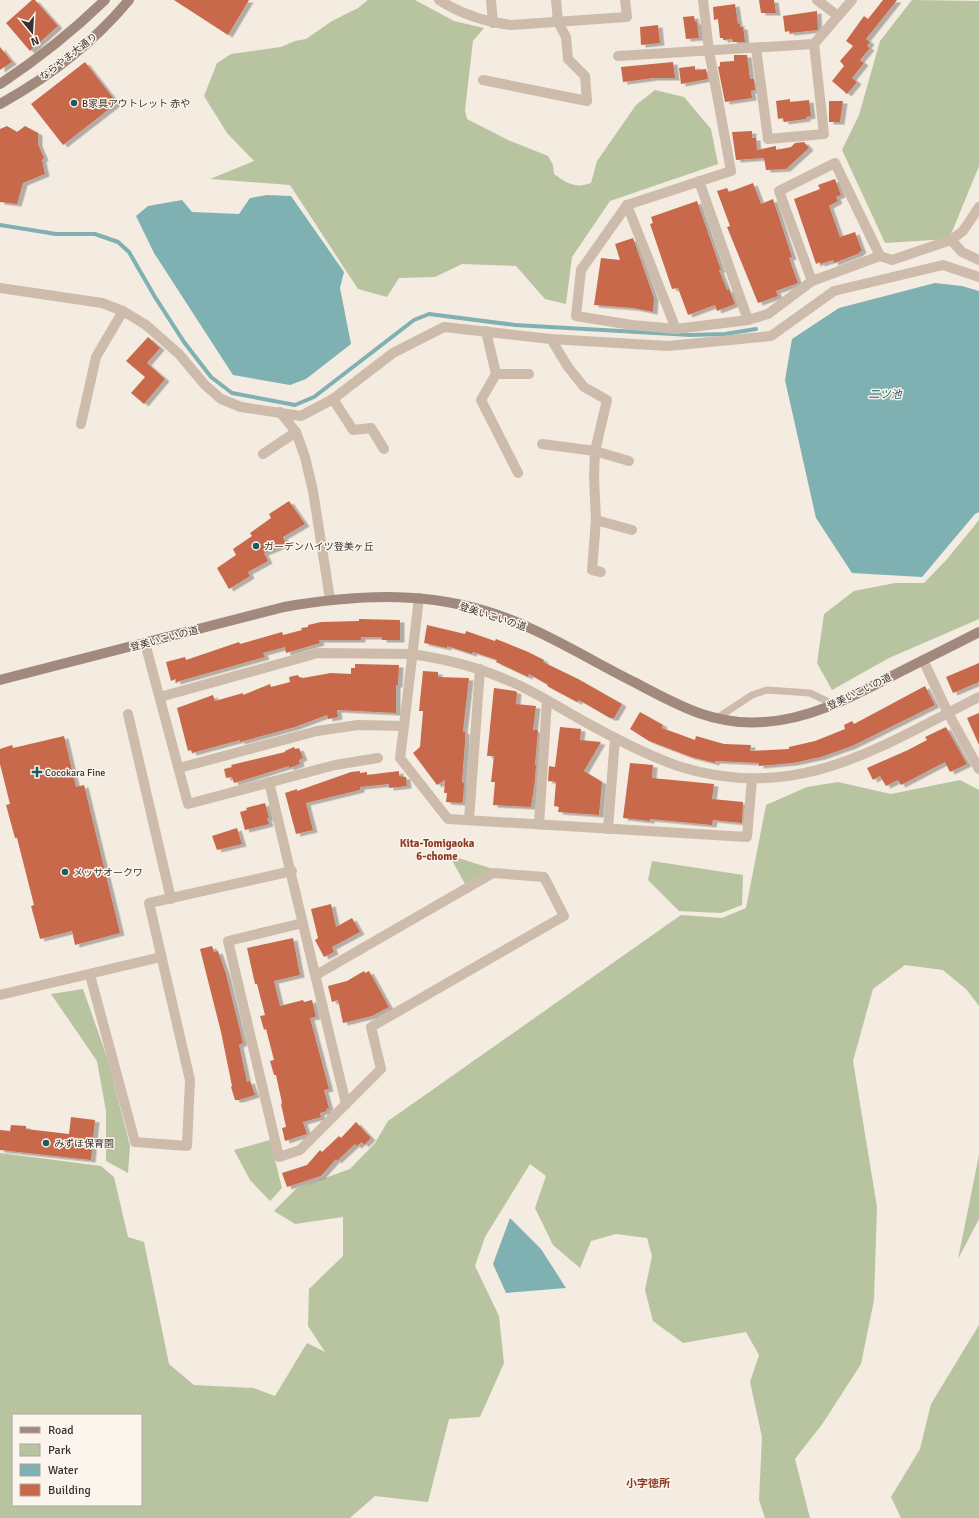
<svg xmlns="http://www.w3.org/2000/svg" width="979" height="1518" viewBox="0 0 979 1518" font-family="Signika,'Noto Sans JP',sans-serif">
<defs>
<filter id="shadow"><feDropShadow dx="4.5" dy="2.5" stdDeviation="0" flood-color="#0004"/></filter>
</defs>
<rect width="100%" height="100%" fill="#f4ebe1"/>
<g fill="#b8c4a0" fill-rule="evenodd">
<path d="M368,0H415L454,21L484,28L473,41L465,110L467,119L508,140L548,156L553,165L554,174C567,183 575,189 591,183L597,161L636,105L655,90L684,97L711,129L718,164L610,201L572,257L566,304L545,299L516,266L462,264L435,277L399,278L387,297L358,289L290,185L210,179L254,161L227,133L204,96L217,63L231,54L281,47L295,41L306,39L332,21L358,8Z"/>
<path d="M912,0L979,1V166L949,239L885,243L842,150L859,115L880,41Z"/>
<path d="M979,520V619L889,658L832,690L817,663L824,614L854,591L895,583H924L948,558Z"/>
<path d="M960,780L979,790V1006L967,990L943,970L905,965L873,989L853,1061L877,1207L874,1300L861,1364L823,1423L795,1459L810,1518H765L759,1500L762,1437L750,1382L759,1355L746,1332L683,1343L653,1321L645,1290L652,1256L647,1238L616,1234L591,1241L580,1268L553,1245L535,1208L546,1176L530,1164L485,1237L475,1266L499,1316L504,1363L480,1417L449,1419L428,1502L375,1496L350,1518H0V1153L101,1166L114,1177L128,1237L144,1242L169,1364L194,1385L253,1388L275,1396L307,1343L325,1352L308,1326L309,1289L343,1256V1217L295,1224L274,1211L297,1188L350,1169L375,1143L388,1121L681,915L722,918L746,908L766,805L807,787L838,782L891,794ZM13,1415H141V1505H13Z"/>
<path d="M449,855L493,869L465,884Z"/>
<path d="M652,861L743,875L742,905L721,913L679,911L648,880Z"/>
<path d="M83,989L108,1060L130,1146L128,1173L106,1161V1111L97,1061L51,994Z"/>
<path d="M270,1140L282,1188L270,1201L250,1180L234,1150Z"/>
<path d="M979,1155V1219L958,1259Z"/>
<path d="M979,1325V1518H901L891,1497L920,1449L931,1404Z"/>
</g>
<g fill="#7fb0b2">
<path d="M267,195L291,196L344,272L340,288L351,344L306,379L290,385L233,375L154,253L136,216L148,206L182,200L192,212L239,214L250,198Z"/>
<path d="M935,283L962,286L979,291V512L975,514L922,577L852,573L816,518L785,380L792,339L839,308Z"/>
<path d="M510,1218L541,1249L566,1288L506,1293L493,1264Z"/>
</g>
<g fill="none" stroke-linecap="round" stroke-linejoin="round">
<path stroke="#7fb0b2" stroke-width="4" d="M0,225L56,234H95L118,242L129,252L155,297L184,342L211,377L232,393L295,405L314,397L414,320L429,314L515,325L690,335L725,334L756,329"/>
</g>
<g fill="#c8694b" filter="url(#shadow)">
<path d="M32,0H35L58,26L30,51L6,23Z"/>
<path d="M174,0H249L228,35Z"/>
<path d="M759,0H774L776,13H761Z"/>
<path d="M883,0H897L866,39L870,42L867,46L870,48L860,60L864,63L852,78L857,82L847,94L832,81L844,66L840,61L853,46L846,41L864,16L868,19Z"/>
<path d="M735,4L738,24L740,23V27H743L745,42H733L732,39L723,40V38H720L718,19L714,20L713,7Z"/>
<path d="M817,11L818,30L790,33L789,31L785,32L783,16Z"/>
<path d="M694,16L695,22H697L699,38L686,39L683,17Z"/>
<path d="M658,25L660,43L641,45L640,27Z"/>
<path d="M0,47L12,62L0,70Z"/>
<path d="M734,55H747L750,79H754L755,90L751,91L752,98L725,102L718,67L720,66V62L734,61Z"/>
<path d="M85,62L117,103L63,145L31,104Z"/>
<path d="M673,62L675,78H654L623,82L621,67Z"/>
<path d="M695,66V70L706,69L708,79L681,84L679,68Z"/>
<path d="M790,99V102L809,100L811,116L806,117V119L784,122L783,118L778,119L776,101Z"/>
<path d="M829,101H843L840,122H829Z"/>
<path d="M7,126L17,132L25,126L38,133V144L44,158L42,160L45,174L23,183L17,204L0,202V129Z"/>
<path d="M752,131V138H756L757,150L776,146V150L791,147L795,143L804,142L809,148L786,169L766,170L764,158L736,160L732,132Z"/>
<path d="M835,179L841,195L836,197L838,201L829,206L840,237L855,232L862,251L859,252L860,253L834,263L833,260L820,264V262L816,264L794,199L820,189L818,185Z"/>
<path d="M753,183L761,204L773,199L792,257L789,258L798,283L776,291L778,296L758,303L727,227L730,226L717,191L727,188L729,192Z"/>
<path d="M697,201L721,270H719L727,290L729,289L735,304L717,311L715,305L688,315L678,288L672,289L650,224L653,223L651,217Z"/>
<path d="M633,238L654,298L653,312L633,308L594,305L601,258L620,260L615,244Z"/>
<path d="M148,337L160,348L147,363L165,379L144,404L131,393L145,377L126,361Z"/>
<path d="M289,501L305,524L283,537L286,544L264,553L268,561L248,572L250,576L229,589L217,568L236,555L233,549L252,536L250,533L271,518L269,514Z"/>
<path d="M359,619L400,620V640H382V637H361V640H319L320,643L286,653L285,647L263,653L265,657L176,682V679L171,681L166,662L185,657L186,660L239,642L240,644L282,632L283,635L302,630L301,628L308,627V625L321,622L359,621Z"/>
<path d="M427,625L465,634L466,631L495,641L496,639L526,651L544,660L543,662L578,679L622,704L614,718H610L579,700L577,702L547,686L548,685L529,674L528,677L496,662L497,660L473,652L472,654L447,646V648L424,643Z"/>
<path d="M979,663V682L953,693L946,677Z"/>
<path d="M355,664L399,665L398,685H396V713L337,710L338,717L328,719L327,715L295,727L240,742V740L192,753L191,750L188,751L177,708L213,695L215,701L243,693V695L270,684L271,687L290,682L289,677L298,675L299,677L303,678L331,673L351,674V668H355Z"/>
<path d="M423,671L438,672V677L469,678L463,731L465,732V743L462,782L464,783L463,802L460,803L446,802L447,793H444L445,780L437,785L413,753L420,747L423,711H419Z"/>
<path d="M925,686L935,705L852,746L821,757L793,763L759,766V763L715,761V763L691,757L649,741L630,729L640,712L663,725L662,728L695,740L696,736L724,744L751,745L750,751L789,749V747L815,741L845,729L844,725L852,721L854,724Z"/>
<path d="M494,688L515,691L517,692L516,704L536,706L533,730H538L535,765H536L535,780L531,807L493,805L495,782H491L494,756H487Z"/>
<path d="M979,713V745L967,718Z"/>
<path d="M560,727L581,729L580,740L601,742L584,771L602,782L599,815L558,812L559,807L554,806L556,782L548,781L549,766L555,767Z"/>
<path d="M946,727L967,764L950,772L945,762L901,785L898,780L886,786L880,776L873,780L867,768L908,750L927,740L925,737Z"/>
<path d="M64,736L76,787L84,785L120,933L75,945L72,931L40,939L31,906L34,905L17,838H15L6,805L10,804L0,764V749L12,745L13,748Z"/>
<path d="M294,747L295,749L299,748L303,758L299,760L300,764L289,768V766L234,783L232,777L226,778L224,769L232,767L231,765L285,752V751Z"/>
<path d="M630,763L653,765L652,778L714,784L712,799L743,802L742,823L713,820L712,825L650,819V821L623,818Z"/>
<path d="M360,771V773L367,772V775L399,771V776L406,777L407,786L389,788V784L360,787V790L306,803L313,830L296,834L285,793L297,789V791L351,772Z"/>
<path d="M265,803L269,818H267L269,824L245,830L240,812L247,810L246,808Z"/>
<path d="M237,828L242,844L217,850L212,836Z"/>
<path d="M331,904L336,927L352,918L360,932L332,947L334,952L324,957L315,940L318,938L311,909Z"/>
<path d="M293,938L300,975L274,981L280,1006L303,1000L304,1002L312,1000L316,1017L310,1018L329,1089L324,1090L329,1108L326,1109L327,1111L320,1113L321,1117L303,1122L307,1134L285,1141L282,1128L286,1127L281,1104L282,1103L276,1075H274L270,1061L274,1060L266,1029L264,1030L260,1016L265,1015L257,984H255L247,948Z"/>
<path d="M212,946L214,952L218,951L226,974L243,1043L239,1045L247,1082L250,1081L255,1095L239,1100H235L231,1087L232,1086L221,1032L200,949Z"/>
<path d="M364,971L365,973L369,971L389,1007L372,1016L343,1023L338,1000L332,1002L328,986L347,981Z"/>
<path d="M71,1117L95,1120L91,1160L0,1150V1130L10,1131L11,1125L26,1126V1129L69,1134Z"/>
<path d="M356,1122L371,1138L364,1145L362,1142L357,1146L355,1144L337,1161L336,1159L321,1176L287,1187L282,1173L307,1165L320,1150L322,1152L339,1136L341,1138Z"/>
</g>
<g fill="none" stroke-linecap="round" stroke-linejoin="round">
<path stroke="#cdbbac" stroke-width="7" d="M717,718L752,695L767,690L810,693L835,705"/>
<g stroke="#cdbbac" stroke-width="10">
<path d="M439,0C461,14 485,22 511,25L627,17L625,0"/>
<path d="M491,0L493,23"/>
<path d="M703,0L709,51L731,171L627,205L581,270L576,316L632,325L676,329L748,320L768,314L812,281L880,256L892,260L951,240L962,252L979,260"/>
<path d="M817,0L838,16"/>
<path d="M756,48L768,139L824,134L814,44"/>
<path d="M618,56L814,44L852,0"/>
<path d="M483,80L587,101L585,76L568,59L566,37L558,22L556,0"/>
<path d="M699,181L748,320"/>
<path d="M627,205L676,329"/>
<path d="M951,240L963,231L979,207"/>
<path d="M812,281L779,191L835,163L880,256"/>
<path d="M0,288L102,303L123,311L146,325L179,354L205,385L221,399L241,407L301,416L333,399L393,353L444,327L551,339L668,346L771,336L834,291L943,265L979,277"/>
<path d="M486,331L496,374L481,400L518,473"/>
<path d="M551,339L568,367L584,387L607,400L595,451L594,477L596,520L632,530"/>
<path d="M496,374H529"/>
<path d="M333,399L353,430L371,428L384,449"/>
<path d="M280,412L296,432L305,457L313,491L330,599"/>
<path d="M81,424L96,357L123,311"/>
<path d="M542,444L595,451L629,461"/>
<path d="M263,454L296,432"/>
<path d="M596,520L592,570L601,572"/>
<path d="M145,643L188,804L335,765L378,758"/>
<path d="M923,660L948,713L979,769"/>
<path d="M160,697L318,653L411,654C447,659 481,668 514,683C539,694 563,710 587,723C616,739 646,755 678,766C796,804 878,748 979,697"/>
<path d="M128,714L171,899"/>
<path d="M404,726L400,758L448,819L747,837L752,779"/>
<path d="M179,768L317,731L358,725L404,726L419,598"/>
<path d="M269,782L346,1104"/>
<path d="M469,820L480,669"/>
<path d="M539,824L547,701"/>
<path d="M608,829L615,738"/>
<path d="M303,923L228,941L279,1157L300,1150L381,1069L371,1027L564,916L544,877L493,873L316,975"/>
<path d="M90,975L135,1142L187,1146L190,1080L149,903L292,871"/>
<path d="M0,995L161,957"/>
</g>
<g stroke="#a18a7d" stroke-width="10">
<path d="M0,84C38,59 72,32 105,0"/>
<path d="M0,104C47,78 94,42 129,0"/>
<path d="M0,680L284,607C370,592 451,590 532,629C567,645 600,665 634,682C677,705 714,726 764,722C811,719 851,697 892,676C921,661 950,647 979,632"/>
</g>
</g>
<g fill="#1f5a5e" stroke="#fbf5ee" stroke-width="1.5">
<circle cx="74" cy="103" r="4"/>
<circle cx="256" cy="546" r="4"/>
<path d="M35 766h4v4h4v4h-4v4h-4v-4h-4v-4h4z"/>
<circle cx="65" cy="872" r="4"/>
<circle cx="46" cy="1143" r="4"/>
</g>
<g text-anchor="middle" stroke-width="3" stroke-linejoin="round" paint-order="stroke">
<g font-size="10" fill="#3b302b" stroke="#fbf5ee">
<text transform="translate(68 56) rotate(-38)" y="4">ならやま大通り</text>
<text transform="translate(493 616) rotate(18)" y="4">登美いこいの道</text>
<text transform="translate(164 638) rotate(-15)" y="4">登美いこいの道</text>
<text transform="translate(859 691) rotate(-26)" y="4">登美いこいの道</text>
</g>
<g font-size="10" fill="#3b302b" stroke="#fbf5ee" text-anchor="start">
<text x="82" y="107">B家具アウトレット 赤や</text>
<text x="264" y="550">ガーデンハイツ登美ヶ丘</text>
<text x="45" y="776">Cocokara Fine</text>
<text x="73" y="876">メッサオークワ</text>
<text x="54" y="1147">みずほ保育園</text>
</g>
<g font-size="11" font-style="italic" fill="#1f5a5e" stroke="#fbf5ee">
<text x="885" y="398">二ツ池</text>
</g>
<g font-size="11" font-weight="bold" fill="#8c3b22" stroke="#fbf5ee">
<text x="437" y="847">Kita-Tomigaoka<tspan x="437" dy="13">6-chome</tspan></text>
<text x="648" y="1487">小字徳所</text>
</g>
</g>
<rect x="12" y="1414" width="130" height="92" fill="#fbf5ee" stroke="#aea6a0"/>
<rect x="20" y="1427" width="20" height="6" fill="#a18a7d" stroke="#aea6a0"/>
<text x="48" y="1434" font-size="12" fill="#3b302b">Road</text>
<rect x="20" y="1444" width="20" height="12" fill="#b8c4a0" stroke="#aea6a0"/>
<text x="48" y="1454" font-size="12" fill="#3b302b">Park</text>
<rect x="20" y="1464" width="20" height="12" fill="#7fb0b2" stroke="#aea6a0"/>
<text x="48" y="1474" font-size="12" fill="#3b302b">Water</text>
<rect x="20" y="1484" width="20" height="12" fill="#c8694b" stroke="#aea6a0"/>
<text x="48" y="1494" font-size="12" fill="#3b302b">Building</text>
<g transform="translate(32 32) rotate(162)" stroke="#fbf5ee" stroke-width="3" paint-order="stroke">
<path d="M0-3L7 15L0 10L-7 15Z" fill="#3b302b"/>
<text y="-6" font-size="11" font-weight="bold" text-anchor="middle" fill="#3b302b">N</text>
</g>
</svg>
